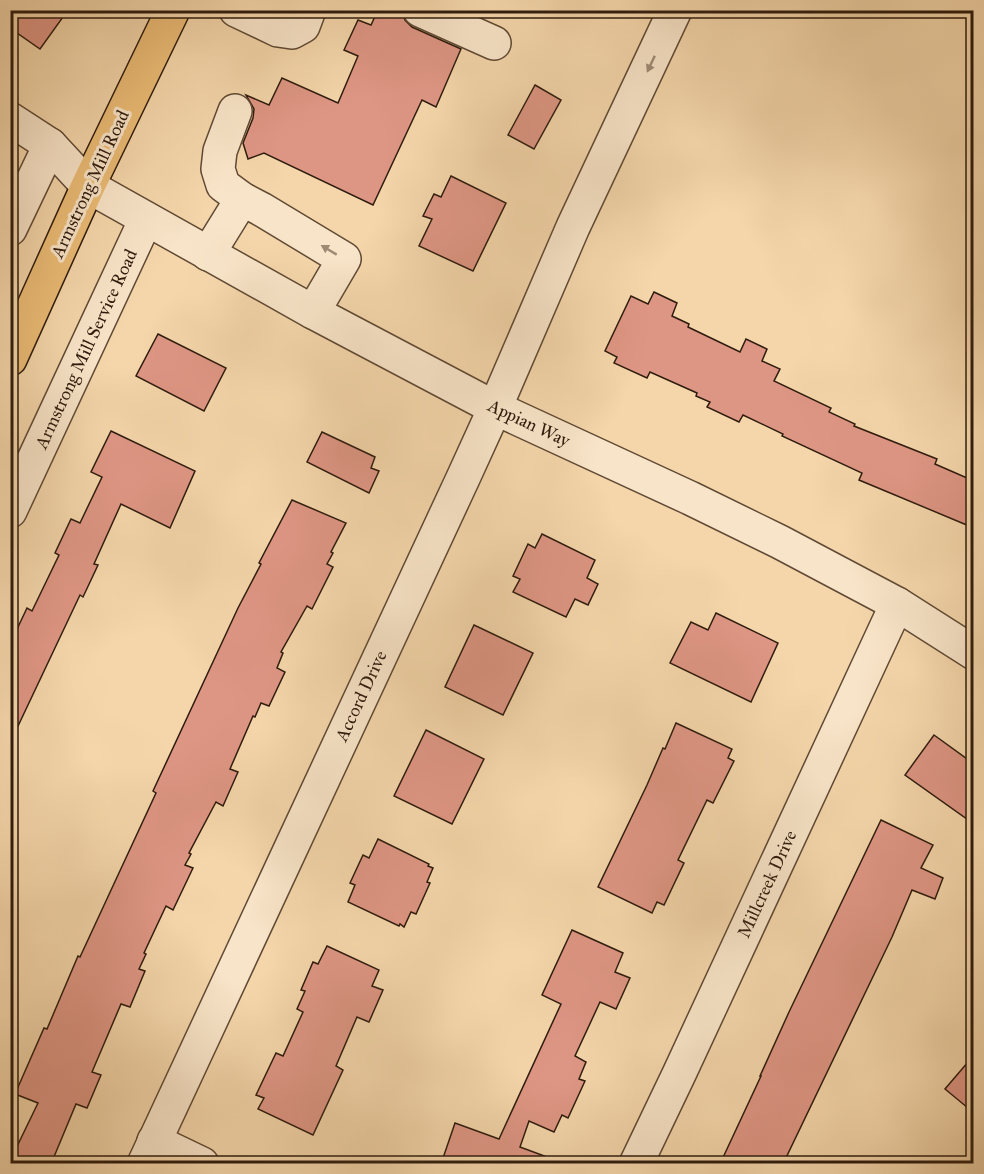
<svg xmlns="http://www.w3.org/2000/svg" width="984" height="1174" viewBox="0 0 984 1174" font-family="'IM FELL Great Primer',serif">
<rect width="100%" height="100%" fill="#f4d6aa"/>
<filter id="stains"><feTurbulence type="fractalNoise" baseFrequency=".00333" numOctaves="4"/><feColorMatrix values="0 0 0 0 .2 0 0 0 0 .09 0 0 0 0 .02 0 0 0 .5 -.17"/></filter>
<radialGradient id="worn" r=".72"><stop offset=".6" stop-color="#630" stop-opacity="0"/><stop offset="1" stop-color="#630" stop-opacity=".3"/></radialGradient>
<g fill="#de9684" stroke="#2f1c0e" stroke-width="1.5">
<path d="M10,10H68L40,49L10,28Z"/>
<path d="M378,10H402L405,20L412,27L461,49L436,107L422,100L373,205L264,153L248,159L243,143L253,118L254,109L246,95L269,105L282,78L338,103L358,56L344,50L358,20L371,25Z"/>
<path d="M535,85L561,100L534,149L508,135Z"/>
<path d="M451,176L506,203L473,271L419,246L432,219L423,216L434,194L441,197Z"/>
<path d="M654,292L677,303L672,316L689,324L688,327L740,352L746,339L767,349L762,361L780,369L774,381L831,408L829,412L855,424L854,426L937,459L935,464L974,481V528L859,480L862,473L782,436L783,434L743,415L739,422L707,407L710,402L696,396L697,393L650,372L647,378L614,363L617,357L605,351L631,296L648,304Z"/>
<path d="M158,334L226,368L204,411L136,376Z"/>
<path d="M111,431L195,471L170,528L121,504L94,564L98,565L83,597L80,595L10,743V644L27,608L32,611L59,555L55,553L71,519L80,523L102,477L91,472Z"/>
<path d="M322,432L375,457L371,468L379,471L369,493L307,462Z"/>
<path d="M292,500L346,523L331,552L333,553L327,564L333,567L312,609L307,606L281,652L283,653L277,668L285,672L269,706L261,703L255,717L253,716L230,769L238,772L223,806L216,802L189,853L191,854L185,865L193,868L173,910L166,906L144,953L146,954L139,969L145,971L130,1007L121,1004L92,1072L101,1075L87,1108L76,1104L51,1164H10V1161L38,1103L15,1094L44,1028L47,1029L78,956L80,957L156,793L153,791L238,608L261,564L259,563Z"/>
<path d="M542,534L595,560L587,578L598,584L588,605L575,599L566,617L513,592L520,579L513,576L528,544L535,548Z"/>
<path d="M716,613L778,643L751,702L670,663L691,622L708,630Z"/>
<path d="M474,625L533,653L503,715L445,687Z"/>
<path d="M676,723L732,749L728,758L734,761L713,803L707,800L678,860L684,863L664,905L657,902L652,913L598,887L647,785L663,748L665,749Z"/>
<path d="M426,730L484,759L452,824L394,796Z"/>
<path d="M934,735L974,764V824L905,775Z"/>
<path d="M881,820L933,845L921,868L943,878L935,899L912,890L892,937L783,1164H720L761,1076H760L789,1012Z"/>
<path d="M378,839L429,864L428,866L433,868L427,882L430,883L416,914L411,912L404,927L400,924L399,926L348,902L355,885L350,883L363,855L369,858Z"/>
<path d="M572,930L623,953L615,972L630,978L616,1009L600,1002L575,1056L586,1062L579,1079L585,1081L568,1118L562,1115L554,1132L529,1121L520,1147L558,1161V1164H441L455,1123L499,1139L561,1004L542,995Z"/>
<path d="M327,946L379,970L372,986L383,990L369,1022L357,1017L336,1066L343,1070L313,1135L258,1109L264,1098L256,1095L276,1053L283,1056L303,1012L297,1009L305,991L301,990L313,962L318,964Z"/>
<path d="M974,1055V1113L945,1089Z"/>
</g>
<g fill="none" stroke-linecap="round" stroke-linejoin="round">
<defs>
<g id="minor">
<path d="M236,10L278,30L292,32L303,26L309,10"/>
<path d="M420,10L494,43"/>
<path d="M235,111L220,151L218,169L223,185L242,199L261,209L344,259L313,312"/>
<path d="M10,119L50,145L88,186L313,312L495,408L690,498L780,542L897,604L974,653"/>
<path d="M10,229L50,145"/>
<path d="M208,254L242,199"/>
<path d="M10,511L146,219"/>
<path d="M154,1141L202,1164"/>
<path d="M144,1164L464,476L495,408L573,227L675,10"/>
<path d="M636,1164L680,1072L897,604"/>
</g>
<path id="major" d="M10,359L88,186L173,10"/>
</defs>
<use href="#minor" stroke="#604a35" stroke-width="36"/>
<use href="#major" stroke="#2f1c0e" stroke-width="36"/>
<use href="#minor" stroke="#f8e4c8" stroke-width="33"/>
<use href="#major" stroke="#eabb75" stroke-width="33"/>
</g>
<defs><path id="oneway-solid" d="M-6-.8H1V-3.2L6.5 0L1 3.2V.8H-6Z" transform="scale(1.5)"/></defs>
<g fill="#9e8a74">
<use href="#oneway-solid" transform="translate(651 64) rotate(115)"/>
<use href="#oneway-solid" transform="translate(329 250) rotate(-149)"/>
</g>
<g text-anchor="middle" stroke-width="6" stroke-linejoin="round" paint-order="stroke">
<g font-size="18" fill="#2f1c0e" stroke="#f8e4c8">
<text transform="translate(90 184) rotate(-65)" y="6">Armstrong Mill Road</text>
<text transform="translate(86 349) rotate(-65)" y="6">Armstrong Mill Service Road</text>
<text transform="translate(529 423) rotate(25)" y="6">Appian Way</text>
<text transform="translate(361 696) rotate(-65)" y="6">Accord Drive</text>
<text transform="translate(767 884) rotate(-65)" y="6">Millcreek Drive</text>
</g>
</g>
<rect width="984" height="1174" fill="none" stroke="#f4d6aa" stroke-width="36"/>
<rect x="12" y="12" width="960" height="1150" fill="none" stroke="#2f1c0e" stroke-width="3"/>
<rect x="18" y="18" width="948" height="1138" fill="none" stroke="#2f1c0e" stroke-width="1.5"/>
<rect width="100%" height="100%" filter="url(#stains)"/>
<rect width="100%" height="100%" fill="url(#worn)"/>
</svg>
